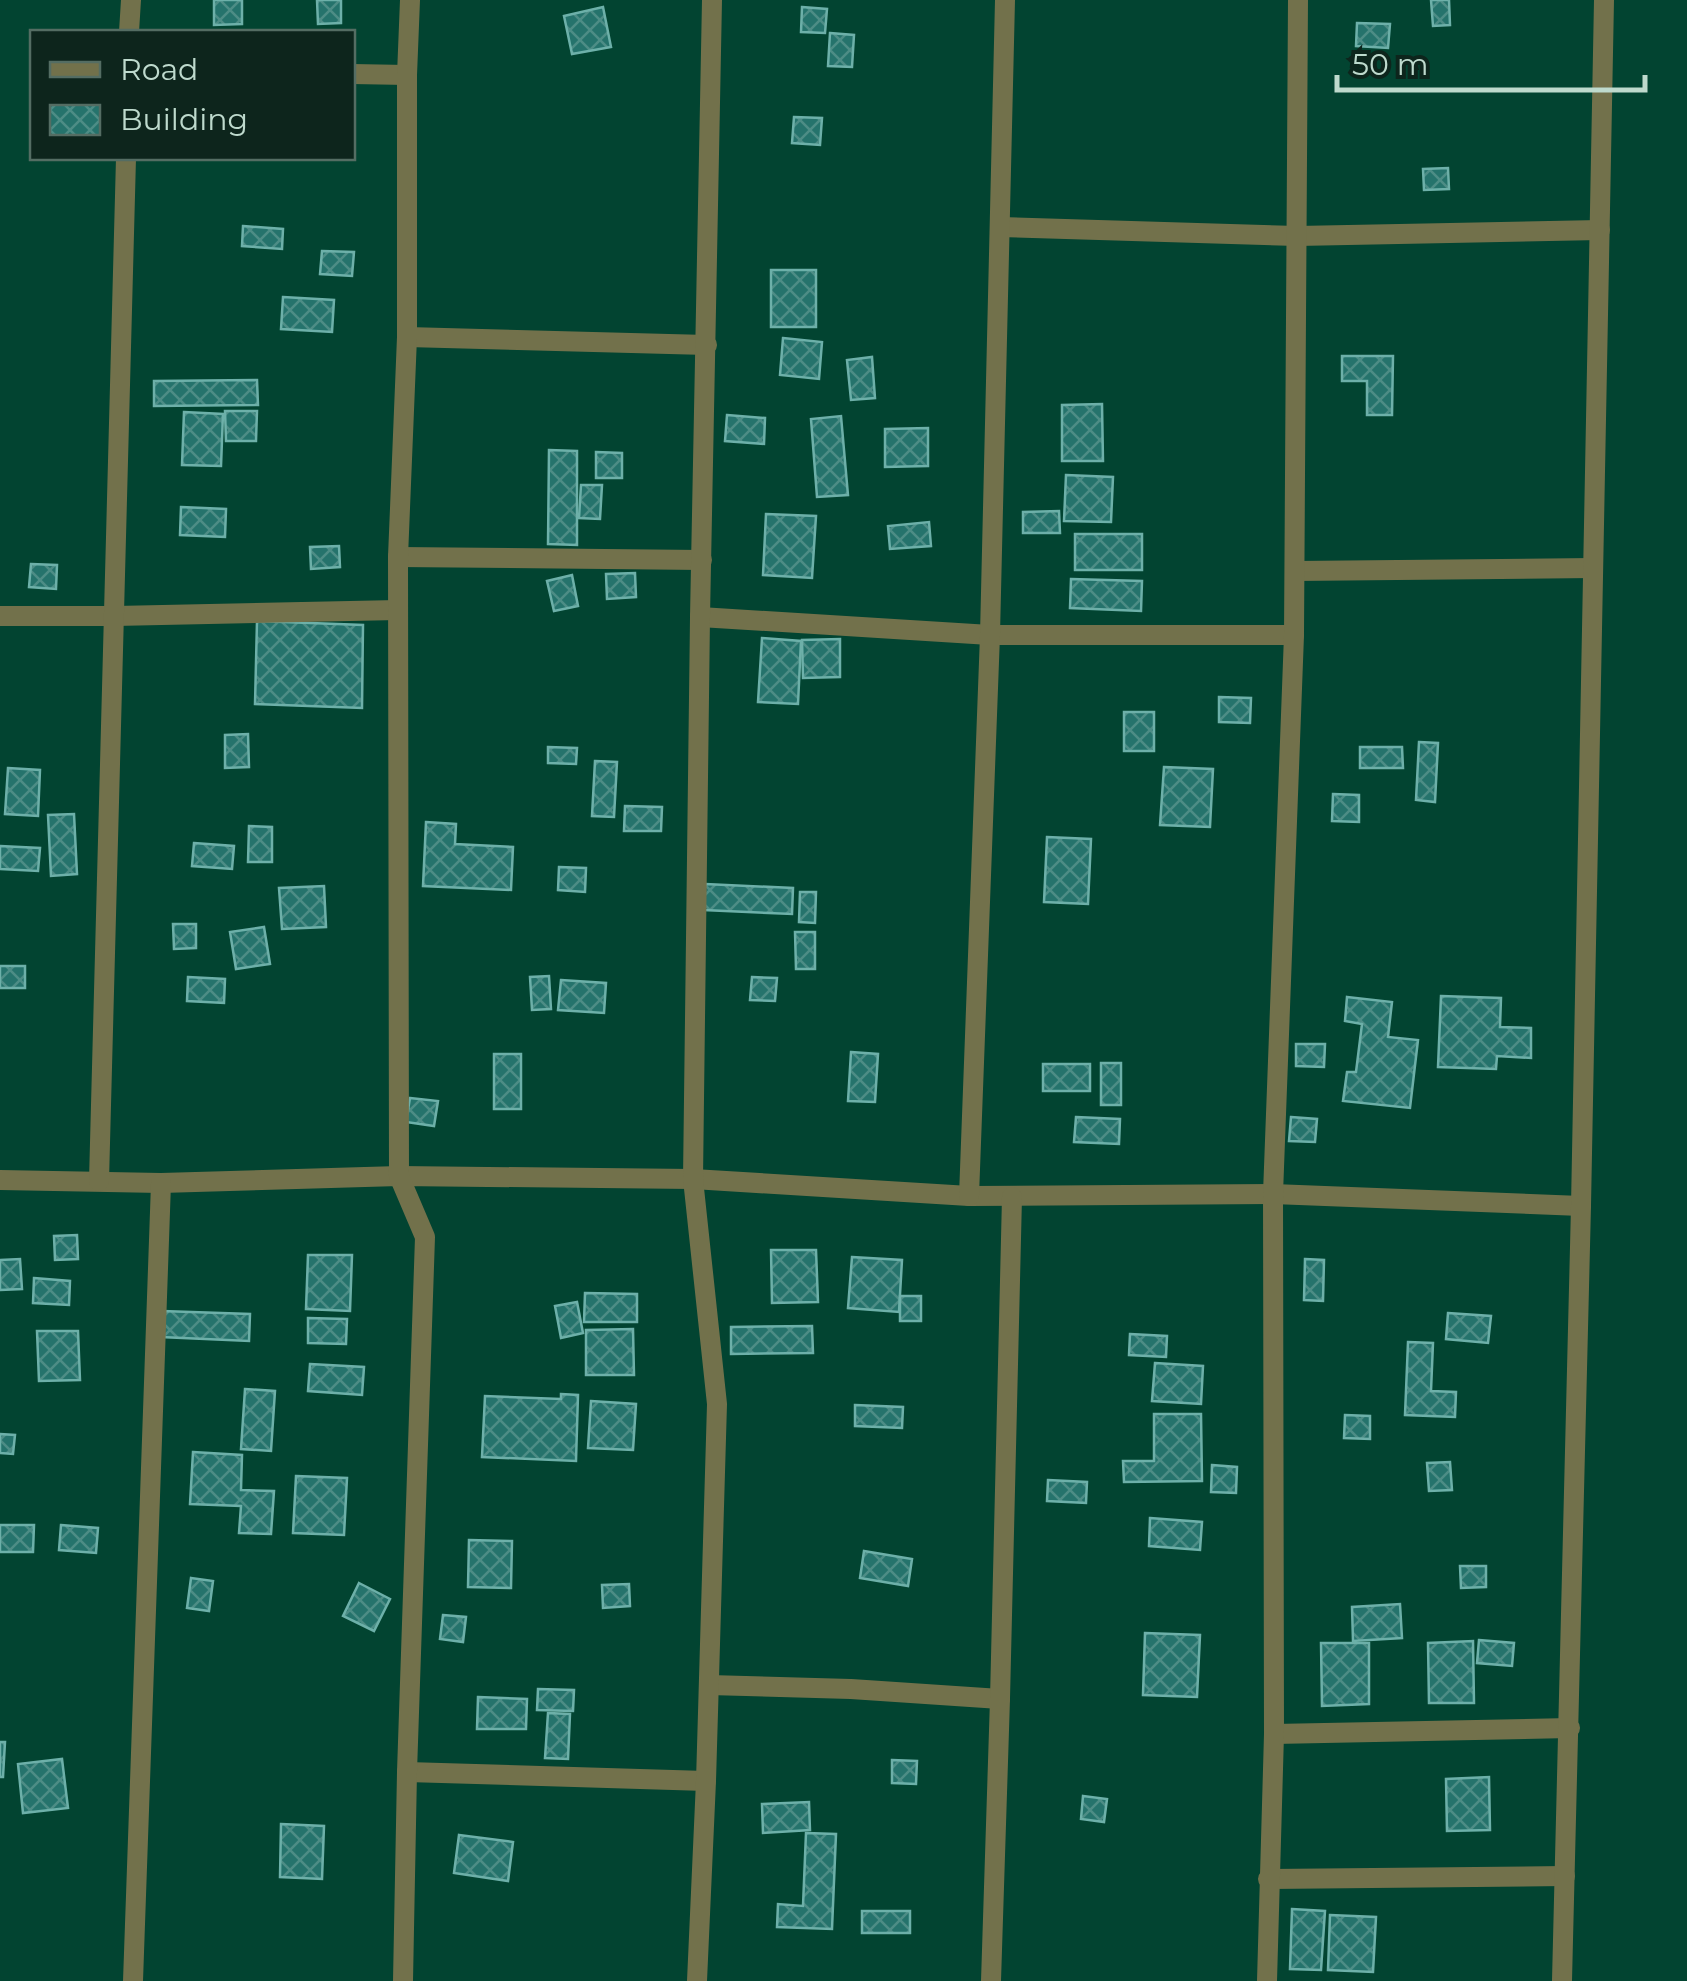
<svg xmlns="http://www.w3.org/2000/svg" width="1687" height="1981" viewBox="0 0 1687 1981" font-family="Montserrat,sans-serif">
<defs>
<pattern id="building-cross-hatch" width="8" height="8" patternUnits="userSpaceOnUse" patternTransform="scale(2.5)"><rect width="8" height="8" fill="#25736c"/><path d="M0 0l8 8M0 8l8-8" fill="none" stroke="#4d8d86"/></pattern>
</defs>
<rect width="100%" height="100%" fill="#024431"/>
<g fill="url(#building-cross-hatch)" stroke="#6db0a9" stroke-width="2.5">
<path d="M214,0H242V24L214,25Z"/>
<path d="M317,0H341V23L318,24Z"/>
<path d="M1431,0H1449L1450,25L1433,26Z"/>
<path d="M603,7L611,47L572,54L564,16Z"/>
<path d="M802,7L827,9L825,33L801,32Z"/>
<path d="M1357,23L1390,24L1388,48L1356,46Z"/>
<path d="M830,33L854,35L852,67L828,66Z"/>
<path d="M794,117L822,118L820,145L792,143Z"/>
<path d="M1448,168L1449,189L1424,190L1423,169Z"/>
<path d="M243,226L283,229L282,249L242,246Z"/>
<path d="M322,251L354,252L352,276L320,274Z"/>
<rect x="771" y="270" width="45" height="57"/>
<path d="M283,297L334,300L332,332L281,329Z"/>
<path d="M783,338L822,342L819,379L780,375Z"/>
<path d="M1342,356H1393L1392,415H1367V381H1342Z"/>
<path d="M872,357L875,398L851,400L847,360Z"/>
<path d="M257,380L258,405L154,406V381Z"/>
<path d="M1102,404L1103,461H1062V405Z"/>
<path d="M225,411H257L256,441H226Z"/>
<path d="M184,412L223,414L221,466L182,465Z"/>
<path d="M727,415L765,418L764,444L725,441Z"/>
<path d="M841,416L848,495L817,497L811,419Z"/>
<path d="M928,428V466L885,467V429Z"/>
<path d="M549,450L577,451V545L548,544Z"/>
<path d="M596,452L622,453V478H596Z"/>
<path d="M1066,475L1113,477L1111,522L1064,521Z"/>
<path d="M581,485H602L600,519L579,518Z"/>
<path d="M181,507L226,509L225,537L180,535Z"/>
<path d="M1059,511L1060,533H1023V512Z"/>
<path d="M766,514L816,516L812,578L763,575Z"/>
<path d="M929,522L931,546L890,549L888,526Z"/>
<rect x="1075" y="534" width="67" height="36"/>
<path d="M339,546L340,567L311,569L310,547Z"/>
<path d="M31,564L57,565L56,589L29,587Z"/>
<path d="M635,573L636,597L607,599L606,574Z"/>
<path d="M572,575L578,606L554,611L547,581Z"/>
<path d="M1071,579L1142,581L1141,611L1070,608Z"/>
<path d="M257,621L363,625L362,708L255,704Z"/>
<path d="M762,638L801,641L798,704L758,702Z"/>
<path d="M840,639V677L803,678L802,640Z"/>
<path d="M1219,697L1251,698L1250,723L1219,722Z"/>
<rect x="1124" y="712" width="30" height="39"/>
<path d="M248,734L249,767L225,768V735Z"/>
<path d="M1419,742L1438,743L1435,802L1416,800Z"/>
<path d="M548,747L577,748L576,764L548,763Z"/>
<path d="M1360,747H1402L1403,768H1360Z"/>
<path d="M595,761L617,762L614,817L592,816Z"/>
<path d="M1164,767L1213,769L1210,827L1160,825Z"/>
<path d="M8,768L40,770L38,816L5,814Z"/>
<path d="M1333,794L1359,795V822L1332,821Z"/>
<path d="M625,806L662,807L661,831H624Z"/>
<path d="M74,814L77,874L51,876L48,815Z"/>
<path d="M426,822L456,824L455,844L513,847L511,890L423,886Z"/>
<path d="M249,826L272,827V862H248Z"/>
<path d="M1047,837L1091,839L1088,904L1044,902Z"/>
<path d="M194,843L234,846L232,869L192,866Z"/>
<path d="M0,846L40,848L38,871L0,869Z"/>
<path d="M559,867L586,868L585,892L558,890Z"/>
<path d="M705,884L793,888L792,914L704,910Z"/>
<path d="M324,886L326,927L282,929L279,888Z"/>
<path d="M800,892H816L815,923L799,922Z"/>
<path d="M173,924H196V948L174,949Z"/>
<path d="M264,927L270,964L236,969L230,932Z"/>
<path d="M795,932H815V969H796Z"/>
<rect x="0" y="966" width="25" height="22"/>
<path d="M549,976L551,1009L532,1010L530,977Z"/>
<path d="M188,977L225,979L224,1003L187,1001Z"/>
<path d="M752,977L777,978L775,1001L750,1000Z"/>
<path d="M561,980L606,983L604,1013L558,1010Z"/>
<path d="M1441,996L1501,998L1500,1027L1531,1028V1058L1497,1056L1496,1069L1438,1067Z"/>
<path d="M1347,997L1392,1002L1388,1037L1418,1040L1410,1108L1343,1101L1347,1072H1356L1362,1024L1345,1021Z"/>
<path d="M1296,1044H1325L1324,1067L1296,1066Z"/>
<path d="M851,1052L878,1054L875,1102L848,1101Z"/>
<rect x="494" y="1054" width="27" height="55"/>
<rect x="1101" y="1063" width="20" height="42"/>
<rect x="1043" y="1064" width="47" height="27"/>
<path d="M410,1098L438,1101L434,1126L406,1122Z"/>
<path d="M1076,1117L1120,1119L1119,1144L1074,1142Z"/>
<path d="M1291,1117L1317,1119L1315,1142L1289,1141Z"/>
<path d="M77,1235L78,1259L55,1260L54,1236Z"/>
<path d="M771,1250H816L818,1302L772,1303Z"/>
<path d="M308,1255H352L350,1311L306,1309Z"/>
<path d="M852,1257L902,1260L899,1312L848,1308Z"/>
<path d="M20,1259L22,1289L0,1290V1260Z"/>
<path d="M1305,1259L1324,1260L1323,1301L1304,1300Z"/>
<path d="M34,1278L70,1281L69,1305L33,1303Z"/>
<path d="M585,1293L637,1294V1322H584Z"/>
<rect x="900" y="1296" width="21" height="25"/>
<path d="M577,1302L583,1333L561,1338L555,1306Z"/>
<path d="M162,1311L250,1314L249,1341L161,1337Z"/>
<path d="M1448,1313L1491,1316L1488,1343L1446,1339Z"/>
<path d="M308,1318L347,1319L346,1344L308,1343Z"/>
<path d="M812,1326L813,1353L731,1354V1327Z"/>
<path d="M633,1329L634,1375H586V1330Z"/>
<path d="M37,1331H78L80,1380L39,1381Z"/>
<path d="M1130,1334L1167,1336L1166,1357L1129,1355Z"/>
<path d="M1408,1342L1433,1343L1431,1391L1456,1392L1455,1417L1405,1415Z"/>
<path d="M1155,1363L1203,1366L1201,1404L1152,1401Z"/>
<path d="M310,1364L364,1367L362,1395L308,1391Z"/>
<path d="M245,1389L275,1391L271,1451L241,1449Z"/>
<path d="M561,1394L578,1395L576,1461L482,1457L485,1396L561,1399Z"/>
<path d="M591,1401L636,1404L633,1450L588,1448Z"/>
<path d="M855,1405L903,1407L902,1428L855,1426Z"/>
<path d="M1154,1414H1201L1202,1481L1124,1482L1123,1461H1154Z"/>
<path d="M1345,1415L1370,1416V1439L1344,1438Z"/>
<path d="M0,1434L15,1435L13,1454L0,1453Z"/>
<path d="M193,1452L242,1455L241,1490L274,1491L271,1534L239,1533L241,1506L190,1504Z"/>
<path d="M1450,1462L1452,1490L1429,1491L1427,1463Z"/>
<path d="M1212,1465L1237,1467L1236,1493L1211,1492Z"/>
<path d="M296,1476L347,1478L344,1535L293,1533Z"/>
<path d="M1048,1480L1087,1482L1086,1503L1047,1501Z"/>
<path d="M1150,1518L1202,1522L1200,1550L1149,1546Z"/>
<path d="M0,1525H34L33,1552H0Z"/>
<path d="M61,1525L98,1528L96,1553L59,1550Z"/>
<path d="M469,1540L512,1541L511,1588L468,1587Z"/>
<path d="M864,1551L912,1559L908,1586L860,1578Z"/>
<path d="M1460,1566H1486V1587L1461,1588Z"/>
<path d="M191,1578L213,1581L209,1611L187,1608Z"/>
<path d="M359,1583L390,1599L374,1631L343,1616Z"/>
<path d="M629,1584L630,1606L603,1608L602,1585Z"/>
<path d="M1400,1604L1402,1638L1353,1641L1352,1607Z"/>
<path d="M443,1615L466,1617L463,1642L440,1639Z"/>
<path d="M1145,1633L1200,1635L1197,1697L1143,1695Z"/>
<path d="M1479,1640L1514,1643L1512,1666L1477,1663Z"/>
<path d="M1473,1641L1474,1703H1429L1428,1643Z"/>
<path d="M1321,1643H1369V1704L1322,1706Z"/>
<path d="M538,1689L574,1690L573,1711L537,1710Z"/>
<path d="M478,1697L527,1699L526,1729H477Z"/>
<path d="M548,1713L570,1714L568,1759L545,1758Z"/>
<path d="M0,1742H5L3,1777H0Z"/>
<path d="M62,1759L68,1808L23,1813L18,1764Z"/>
<path d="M892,1760L917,1761L916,1784L892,1783Z"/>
<path d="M1489,1777L1490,1830L1447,1831L1446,1779Z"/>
<path d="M1083,1796L1107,1799L1104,1822L1081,1819Z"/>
<path d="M809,1802L810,1830L763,1833L762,1804Z"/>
<path d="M281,1824L324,1826L322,1879L280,1877Z"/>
<path d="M806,1833L836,1834L832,1929L777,1927L778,1904L803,1906Z"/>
<path d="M459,1835L513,1842L508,1881L454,1873Z"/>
<path d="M1292,1909L1325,1911L1321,1970L1290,1969Z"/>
<rect x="862" y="1911" width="48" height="22"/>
<path d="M1330,1915L1376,1917L1373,1972L1328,1970Z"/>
</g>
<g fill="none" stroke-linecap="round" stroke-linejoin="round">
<g stroke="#72714b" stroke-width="20">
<path d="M129,32L131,0"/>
<path d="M352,74L407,75"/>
<path d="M1000,227L1297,236L1600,230"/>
<path d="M407,337L707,345"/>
<path d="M398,557L702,560"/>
<path d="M1295,571L1593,568"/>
<path d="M0,616H115L398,610"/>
<path d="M700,617L990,635H1294"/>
<path d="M0,1180L161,1183L399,1176L693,1179L969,1196L1273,1194L1581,1206"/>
<path d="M99,1181L126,158"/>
<path d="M969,1196L990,635L1005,0"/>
<path d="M709,1685L851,1689L1000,1699"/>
<path d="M1274,1734L1570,1728"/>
<path d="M407,1772L706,1781"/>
<path d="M1268,1879L1565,1876"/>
<path d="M133,1981L161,1183"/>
<path d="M403,1981L407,1772L425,1237L399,1176L398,557L407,337V75L410,0"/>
<path d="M697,1981L706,1781L717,1404L693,1179L700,617L712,0"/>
<path d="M991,1981L1000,1699L1012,1197"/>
<path d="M1267,1981L1274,1734L1273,1194L1294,635L1298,0"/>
<path d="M1562,1981L1581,1206L1604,0"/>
</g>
</g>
<rect x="30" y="30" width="325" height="130" fill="#0d251c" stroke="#546d63" stroke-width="2.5"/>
<rect x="50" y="62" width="50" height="15" fill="#72714b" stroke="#546d63" stroke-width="2.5"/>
<text x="120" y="80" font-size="30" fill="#bedacd">Road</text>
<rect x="50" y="105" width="50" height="30" fill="url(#building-cross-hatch)" stroke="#546d63" stroke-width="2.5"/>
<text x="120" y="130" font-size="30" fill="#bedacd">Building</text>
<path d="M1337 75v15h308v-15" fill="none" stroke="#bedacd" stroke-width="5"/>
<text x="1352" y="75" font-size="30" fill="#bedacd" stroke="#0d251c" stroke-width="8" paint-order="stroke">50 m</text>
</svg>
